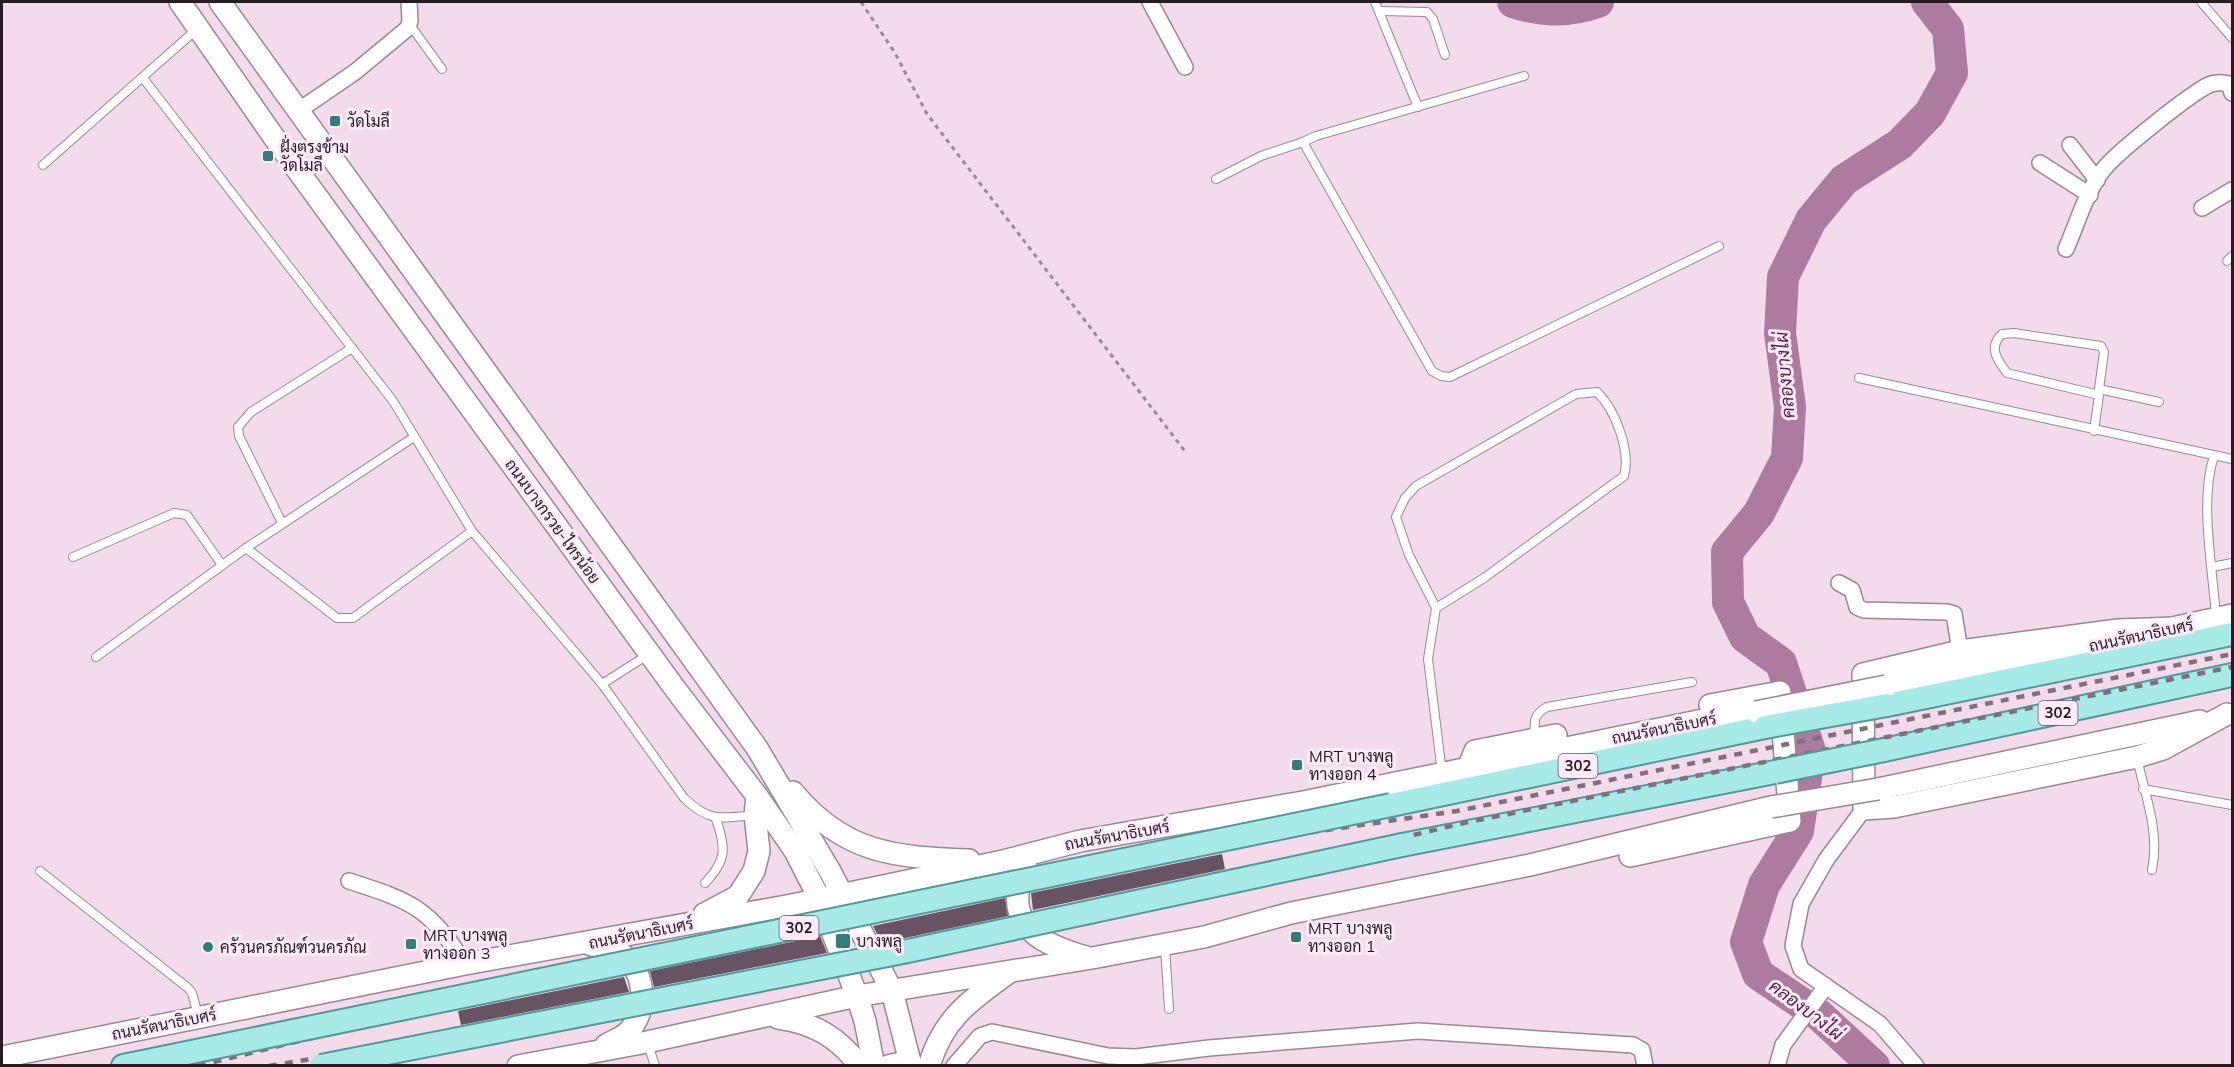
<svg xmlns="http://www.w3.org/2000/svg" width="2234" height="1067" viewBox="0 0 2234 1067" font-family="Mulish,Sarabun,sans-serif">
<rect width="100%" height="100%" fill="#f3dbec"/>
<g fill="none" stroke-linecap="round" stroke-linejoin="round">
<g stroke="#ad7ba0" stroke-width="32">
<path d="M1513,2C1542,12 1570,12 1598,2"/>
<path d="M1874,1066L1819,1015L1758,974L1746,942L1764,885L1798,831L1810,751L1781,663L1745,637L1728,602L1727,552L1759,513L1787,458L1790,407L1780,333L1783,277L1811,220L1844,180L1900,144L1930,113L1952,73L1948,29L1927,2"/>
</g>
</g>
<g fill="#675362">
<path d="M1222,854L1225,869L1033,910L1031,893Z"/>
<path d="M1005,898L1008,916L905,938L881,942L873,926Z"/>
<path d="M820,936L827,953L654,987L650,971Z"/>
<path d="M624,977L629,992L461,1025L458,1011Z"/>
</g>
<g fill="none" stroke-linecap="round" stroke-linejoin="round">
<defs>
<g id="service">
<path d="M1375,2L1418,107"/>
<path d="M2201,2L2232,38"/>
<path d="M1379,11L1427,12L1433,19L1445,55"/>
<path d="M410,25L442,69"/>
<path d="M1524,76L1316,136L1303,142L1432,371L1441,376L1450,377L1719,246"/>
<path d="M143,78L393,401L472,531L602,684L684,798C710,823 721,818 755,815"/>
<path d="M43,165L197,29"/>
<path d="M1216,179L1261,156L1303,142"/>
<path d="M2227,261L2232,256"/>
<path d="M1859,378L2232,459"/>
<path d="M2099,389L2159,402"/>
<path d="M2094,431L2099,395V389L2104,352L2101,346L2014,333L2002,334C1988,347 1997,360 2007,373L2099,395"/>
<path d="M2214,456C2199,501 2213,569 2216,618"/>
<path d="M282,523L239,436L238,427L251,412L352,348"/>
<path d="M246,548L337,618H353L472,531"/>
<path d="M73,557L174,513L187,515L222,565"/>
<path d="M2212,567L2232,563"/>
<path d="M1436,608L1484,578L1624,476C1631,451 1615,409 1597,392L1576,394L1416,486L1405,498L1396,517L1409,555L1436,608L1428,659L1442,773"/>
<path d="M96,657L246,548L414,437"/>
<path d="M602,684L649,654"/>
<path d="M1535,737C1534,721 1533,715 1547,707L1692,682"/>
<path d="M2137,758C2145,795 2160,832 2152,870"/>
<path d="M2143,789L2232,805"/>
<path d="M40,871L188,988L192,993L198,1015"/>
<path d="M705,883C727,860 726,848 716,819"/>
<path d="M1165,947L1169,1009"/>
<path d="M648,1044L655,1066"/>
</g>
<g id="minor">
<path d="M1150,2L1185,67"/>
<path d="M298,111L355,72L408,28L410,21L409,2"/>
<path d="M2070,145L2097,180"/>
<path d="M2040,163L2090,195"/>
<path d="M2202,208L2232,190"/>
<path d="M2066,249C2077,224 2086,192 2103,170C2115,154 2193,91 2211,84C2218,82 2222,82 2229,84L2232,93"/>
<path d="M1839,583L1852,590L1857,607L1864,610L1947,612L1954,614L1960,651"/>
<path d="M1864,809L1826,860L1801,904L1793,946L1801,969L1880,1024L1916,1066"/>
<path d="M349,881C411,901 429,907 465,964"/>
<path d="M954,1066L980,1036L992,1032L1108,1056L1136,1057L1209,1048L1418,1031L1633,1045L1642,1050L1645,1066"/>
<path d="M1777,1066L1783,1045L1826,986"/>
</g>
<g id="secondary">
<path d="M180,2L280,146L676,690L757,796L795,851L819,898L857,996L865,1021L874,1066"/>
<path d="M220,2L757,748L830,871L892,991L911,1066"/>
<path d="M2176,628L2118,630L1960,651L1863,674L1864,809L1894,807L2137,757L2163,749L2227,714"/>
<path d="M2163,630L2232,615"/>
<path d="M1886,686L2083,647"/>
<path d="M1468,768L1475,751L1556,735"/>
<path d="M1878,789L2200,721"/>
<path d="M793,792C844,854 895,857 969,860"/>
<path d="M1630,856L1790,821L1780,692L1710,705"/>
<path d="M1026,867C1000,922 1038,944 1086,957"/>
<path d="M704,914L738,896L754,871L759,851L755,815L757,796"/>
<path d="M591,945C601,946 613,947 622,954C646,972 649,1012 627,1033C621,1038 613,1041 606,1045"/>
<path d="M778,1018C814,1023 838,1037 860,1066"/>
<path d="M2,1057L465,964L792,905L1003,861L1080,841L1303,802L1703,720L1756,712"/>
<path d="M518,1066L647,1042L857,996L1092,958L1204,937L1291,913L1530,865L1771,807"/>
<path d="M888,1066L910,1061"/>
<path d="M929,1066C943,1018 970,1001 1008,973"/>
</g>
<g id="primary">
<path d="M1887,705L2232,634"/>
<path d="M1884,750L2232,675"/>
<path d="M1391,805L1765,727"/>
<path d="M1402,845L1775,772"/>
<path d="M123,1066L206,1049"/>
</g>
</defs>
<use href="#service" stroke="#9c8696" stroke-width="10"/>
<use href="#minor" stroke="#9c8696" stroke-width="18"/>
<use href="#secondary" stroke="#9c8696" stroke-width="24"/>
<use href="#primary" stroke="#539999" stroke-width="26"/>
<path stroke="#9c8b97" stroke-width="3" stroke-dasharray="4.5 4.5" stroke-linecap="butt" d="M861,2L895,53L927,114L1187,454"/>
<use href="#service" stroke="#fff" stroke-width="8"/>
<use href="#minor" stroke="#fff" stroke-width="15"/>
<use href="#secondary" stroke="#fff" stroke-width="21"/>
<use href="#primary" stroke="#a7eae8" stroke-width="22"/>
<g stroke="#7f707b" stroke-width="4.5" stroke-dasharray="8 8" stroke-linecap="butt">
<path d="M198,1066L473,998L838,924L1238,843L1457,811L2232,654"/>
<path d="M269,1066L479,1031L1245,876L1459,824L2232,667"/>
</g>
<defs>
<g id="secondary-bridge">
<path d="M1756,712L1886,686"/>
<path d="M1771,807L1878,789"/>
</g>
<g id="primary-bridge">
<path d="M1765,727L1887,705"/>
<path d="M1775,772L1884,750"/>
<path d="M206,1049L1391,805"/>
<path d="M321,1066L908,951L1402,845"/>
</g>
</defs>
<use href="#secondary-bridge" stroke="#9c8696" stroke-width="24" stroke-linecap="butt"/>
<use href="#primary-bridge" stroke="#539999" stroke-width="26" stroke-linecap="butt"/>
<use href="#secondary-bridge" stroke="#fff" stroke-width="21"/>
<use href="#primary-bridge" stroke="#a7eae8" stroke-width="22"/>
</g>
<g fill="#347c7a" stroke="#feeaf8" stroke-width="2">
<rect x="329" y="115" width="12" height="12" rx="3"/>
<rect x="262" y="150" width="12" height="12" rx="3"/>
<rect x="1291" y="759" width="12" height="12" rx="3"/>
<rect x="1290" y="931" width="12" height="12" rx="3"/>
<rect x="835" y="933" width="16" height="16" rx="3"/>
<rect x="405" y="938" width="12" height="12" rx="3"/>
<circle cx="208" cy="947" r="6"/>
</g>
<g text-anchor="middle" stroke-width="6" stroke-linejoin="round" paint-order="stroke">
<g fill="#feeaf8" stroke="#665a63" stroke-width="1.5">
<rect x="2038.5" y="701" width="39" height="24" rx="4.5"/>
<rect x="1558.5" y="754" width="39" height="24" rx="4.5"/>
<rect x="779.5" y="916" width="39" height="24" rx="4.5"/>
</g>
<g font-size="15" font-weight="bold" fill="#251d23">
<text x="2058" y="718">302</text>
<text x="1578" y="771">302</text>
<text x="799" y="933">302</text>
</g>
<g font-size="16" fill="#251d23" stroke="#feeaf8" text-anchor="start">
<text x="347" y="127">วัดโมลี</text>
<text x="280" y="153">ฝั่งตรงข้าม<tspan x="280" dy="18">วัดโมลี</tspan></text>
<text x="1309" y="762">MRT บางพลู<tspan x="1309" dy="18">ทางออก 4</tspan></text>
<text x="1308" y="934">MRT บางพลู<tspan x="1308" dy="18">ทางออก 1</tspan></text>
<text x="423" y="941">MRT บางพลู<tspan x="423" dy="18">ทางออก 3</tspan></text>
<text x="856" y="947">บางพลู</text>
<text x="220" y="953">ครัวนครภัณฑ์วนครภัณ</text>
</g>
<g font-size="16" fill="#251d23" stroke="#feeaf8">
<text transform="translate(553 521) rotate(54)" y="6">ถนนบางกรวย-ไทรน้อย</text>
<text transform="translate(2141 635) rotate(-12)" y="6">ถนนรัตนาธิเบศร์</text>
<text transform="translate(1664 728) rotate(-11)" y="6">ถนนรัตนาธิเบศร์</text>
<text transform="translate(1117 835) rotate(-10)" y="6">ถนนรัตนาธิเบศร์</text>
<text transform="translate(641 933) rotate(-11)" y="6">ถนนรัตนาธิเบศร์</text>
<text transform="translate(164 1024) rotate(-11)" y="6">ถนนรัตนาธิเบศร์</text>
</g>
<g font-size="18" font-style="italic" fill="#581c4d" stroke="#feeaf8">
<text transform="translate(1785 375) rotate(-95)" y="6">คลองบางไผ่</text>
<text transform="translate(1806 1010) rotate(37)" y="6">คลองบางไผ่</text>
</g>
</g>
<rect width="2234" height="1067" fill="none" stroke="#251d23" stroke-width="6"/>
</svg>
